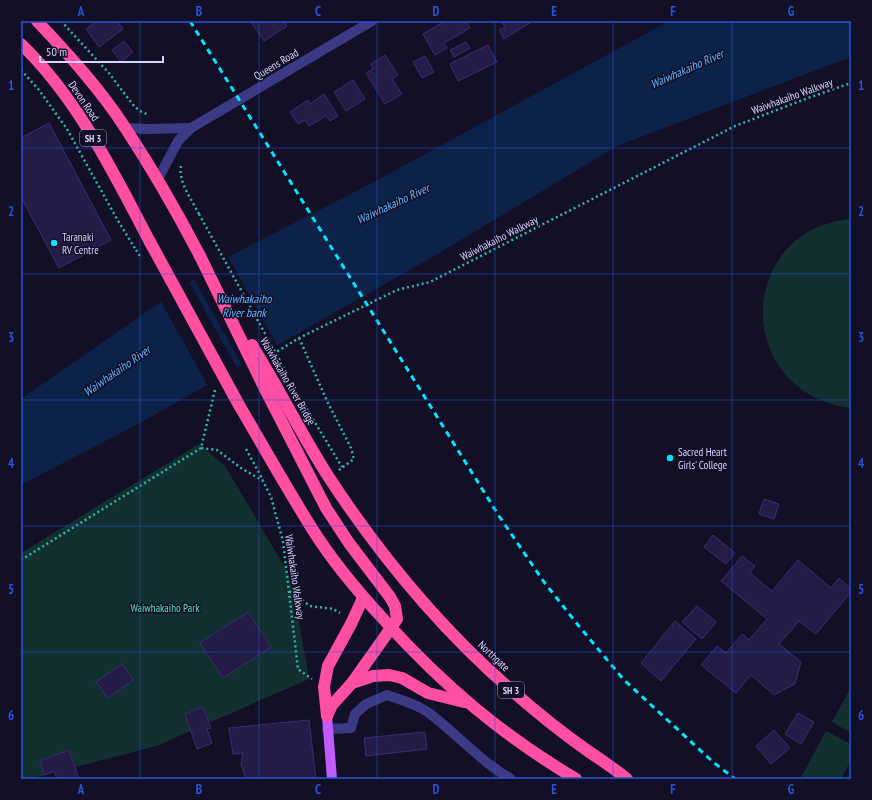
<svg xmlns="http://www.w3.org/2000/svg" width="872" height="800" viewBox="0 0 872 800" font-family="'PT Sans Narrow',sans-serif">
<rect width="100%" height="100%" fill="#130f26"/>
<g fill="#12302f">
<path d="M851,219V408C731,392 736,229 851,219Z"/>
<path d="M199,444L225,466L286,569L294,593L309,679L156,746L30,779H21V553Z"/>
<path d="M851,687V733L832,722Z"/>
<path d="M826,731L851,744V760L841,779H800Z"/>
</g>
<path fill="#0c2248" d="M669,21H851V57L617,146L436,255L142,422L21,485V399L218,262L368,185Z"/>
<g fill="#130f26">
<path d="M227,255L278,347L243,367L193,277L217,260Z"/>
<path d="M188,280L238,370L208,386L160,300Z"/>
</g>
<g fill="#241b47" stroke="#3b2d73">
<path d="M97,21H117L123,29L99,47L86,29Z"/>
<path d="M250,21H284L287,26L264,41Z"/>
<path d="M445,21H466L470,28L444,43L447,48L435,55L423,34Z"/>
<path d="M501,21H530L531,22L504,39L499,30L505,27Z"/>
<path d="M124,41L133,52L121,62L112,50Z"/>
<path d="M466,42L470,48L454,57L450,50Z"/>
<path d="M488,45L497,62L458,81L450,64Z"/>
<path d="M385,55L398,75L392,79L402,94L385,104L366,73L373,69L371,64Z"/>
<path d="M425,56L434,72L422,78L413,62Z"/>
<path d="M353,80L365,99L346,111L334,92Z"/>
<path d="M324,94L338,116L330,121L326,116L309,126L305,120L298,124L290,112L308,100L310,104Z"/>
<path d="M49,123L111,240L59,268L21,197V138Z"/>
<path d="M764,499L779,504L774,519L759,514Z"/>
<path d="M713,535L735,553L726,564L704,547Z"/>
<path d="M742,556L755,566L750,573L772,591L798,560L831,588L839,578L851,589V592L816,634L799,621L779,644L801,662L795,684L774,695L751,675L736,693L701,665L717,646L726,653L742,634L749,640L767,619L721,581Z"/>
<path d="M697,606L716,622L702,639L682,622Z"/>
<path d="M248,612L271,647L223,678L200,643Z"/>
<path d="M675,621L696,639L661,681L641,663Z"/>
<path d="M122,664L133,680L108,698L96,682Z"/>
<path d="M203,707L211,728L207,729L212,743L197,749L185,714Z"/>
<path d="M798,713L814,722L801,744L785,734Z"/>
<path d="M309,720L316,779H246L241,764L243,753L233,754L229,728Z"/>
<path d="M774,730L790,748L771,764L756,746Z"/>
<path d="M425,732L427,749L366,756L364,738Z"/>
<path d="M69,750L79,779H57L54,771L44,775L40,761Z"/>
</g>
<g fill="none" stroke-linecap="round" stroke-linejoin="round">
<g stroke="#2fb8b0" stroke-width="2.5" stroke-dasharray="2 3" stroke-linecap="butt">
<path d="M61,21L108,72L134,106L140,111L149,115"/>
<path d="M21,70L39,90L67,129L117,219L136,250"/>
<path d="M181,166C178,182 192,200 199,214"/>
<path d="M299,338L328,403L351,448L354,459L339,470"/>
<path d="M273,354L299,338L397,290L430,282L735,126L808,98L851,83"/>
<path d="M215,390L201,448L217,450L241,468L263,481L271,497L283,541L298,669L312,679"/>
<path d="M305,406L342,467"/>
<path d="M246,449L263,480"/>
<path d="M21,560L201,448"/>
<path d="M290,591L310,606L333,609L340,613"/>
</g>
<g stroke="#3d3a85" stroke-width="10">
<path d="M126,128L148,129L191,128"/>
<path d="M158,179L178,141L191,128L372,21"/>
<path d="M327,729L351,728L355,714L366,704L387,695C401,700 417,704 429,713C457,734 480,761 511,779"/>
</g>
<path stroke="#c25bff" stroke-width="10" d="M327,716L332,779"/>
<g stroke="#ff4fa3" stroke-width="12">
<path d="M37,21C69,55 101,90 126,129C153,170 177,212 200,256"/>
<path d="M21,44C78,99 113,172 150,242"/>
<path d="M275,384C292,415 309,446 328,476C379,554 439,627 510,689C535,711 561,732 588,751C601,760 615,769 627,779"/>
<path d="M265,389L326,508L349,543L390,597L395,606L397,619L391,628L352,683L332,705L327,716"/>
<path d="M239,405C263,446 286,487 311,527C332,561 359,593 386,622C444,686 502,735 576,779"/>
<path d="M352,683L373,676L389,675L402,678L428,693L464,702"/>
<path d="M327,716L324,687L328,666L351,624L363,598"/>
</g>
<path stroke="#00e5ff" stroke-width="3" stroke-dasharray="6 5" stroke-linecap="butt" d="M190,21L499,516L544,582L578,625L624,680L713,762L735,779"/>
<g stroke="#2fb8b0" stroke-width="2.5" stroke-dasharray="2 3" stroke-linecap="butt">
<path d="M199,214L284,368"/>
<path d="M136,250L141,258"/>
</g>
<g stroke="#ff4fa3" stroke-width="12">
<path d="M150,242L239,405"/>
<path d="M200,256L265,389"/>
<path d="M252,345L275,384"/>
</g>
</g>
<path fill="none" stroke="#2655da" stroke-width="1" stroke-opacity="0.55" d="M140,21V779M259,21V779M377,21V779M495,21V779M613,21V779M732,21V779M21,148H851M21,274H851M21,400H851M21,526H851M21,652H851"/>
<g fill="#00e5ff" stroke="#130f26" stroke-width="1.5">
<circle cx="54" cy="243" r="4"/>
<circle cx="670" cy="458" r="4"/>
</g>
<g text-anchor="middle" stroke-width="3" stroke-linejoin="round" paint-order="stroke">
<g fill="#130f26" stroke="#9e99be" stroke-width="1">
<rect x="80" y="130" width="26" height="16" rx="3"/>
<rect x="498" y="682" width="26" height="16" rx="3"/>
</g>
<g font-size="10" font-weight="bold" fill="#d9d4ff">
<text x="93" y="142">SH 3</text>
<text x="511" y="694">SH 3</text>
</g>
<g font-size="11" fill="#d9d4ff" stroke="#130f26">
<text transform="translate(276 64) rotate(-31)" y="4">Queens Road</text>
<text transform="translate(792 96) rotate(-20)" y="4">Waiwhakaiho Walkway</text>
<text transform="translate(84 101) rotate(56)" y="4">Devon Road</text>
<text transform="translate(499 238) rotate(-27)" y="4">Waiwhakaiho Walkway</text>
<text transform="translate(288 381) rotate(60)" y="4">Waiwhakaiho River Bridge</text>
<text transform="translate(295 577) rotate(82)" y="4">Waiwhakaiho Walkway</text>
<text transform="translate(494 656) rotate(43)" y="4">Northgate</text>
</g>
<g font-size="11" fill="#d9d4ff" stroke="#130f26" text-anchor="start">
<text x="62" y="241">Taranaki<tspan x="62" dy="13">RV Centre</tspan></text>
<text x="678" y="456">Sacred Heart<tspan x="678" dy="13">Girls' College</tspan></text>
</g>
<g font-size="11" fill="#5fe0c0" stroke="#130f26">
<text x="165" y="612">Waiwhakaiho Park</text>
</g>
<g font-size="12" font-style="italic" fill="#62b6ff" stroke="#130f26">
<text transform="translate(687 69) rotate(-24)" y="4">Waiwhakaiho River</text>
<text transform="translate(393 204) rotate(-25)" y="4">Waiwhakaiho River</text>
<text x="244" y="303">Waiwhakaiho<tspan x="244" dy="14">River bank</tspan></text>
<text transform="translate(117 371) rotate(-35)" y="4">Waiwhakaiho River</text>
</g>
</g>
<rect width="872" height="800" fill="none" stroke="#130f26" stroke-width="44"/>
<path d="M40 56v6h123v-6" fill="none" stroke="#d9d4ff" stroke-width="2"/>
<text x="46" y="56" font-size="12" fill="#d9d4ff" stroke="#130f26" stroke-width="3" paint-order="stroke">50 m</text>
<rect x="22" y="22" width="828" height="756" fill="none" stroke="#2655da" stroke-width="1.5"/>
<g font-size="13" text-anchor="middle" font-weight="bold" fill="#2655da">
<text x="81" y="16">A</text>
<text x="199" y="16">B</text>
<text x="318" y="16">C</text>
<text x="436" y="16">D</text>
<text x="554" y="16">E</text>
<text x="673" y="16">F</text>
<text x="791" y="16">G</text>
<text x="11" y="90">1</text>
<text x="861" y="90">1</text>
<text x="11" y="216">2</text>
<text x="861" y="216">2</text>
<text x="11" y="342">3</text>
<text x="861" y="342">3</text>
<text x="11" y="468">4</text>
<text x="861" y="468">4</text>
<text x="11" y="594">5</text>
<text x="861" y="594">5</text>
<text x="11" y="720">6</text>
<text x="861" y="720">6</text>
<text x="81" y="794">A</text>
<text x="199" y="794">B</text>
<text x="318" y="794">C</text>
<text x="436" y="794">D</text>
<text x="554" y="794">E</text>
<text x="673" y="794">F</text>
<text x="791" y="794">G</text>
</g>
</svg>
